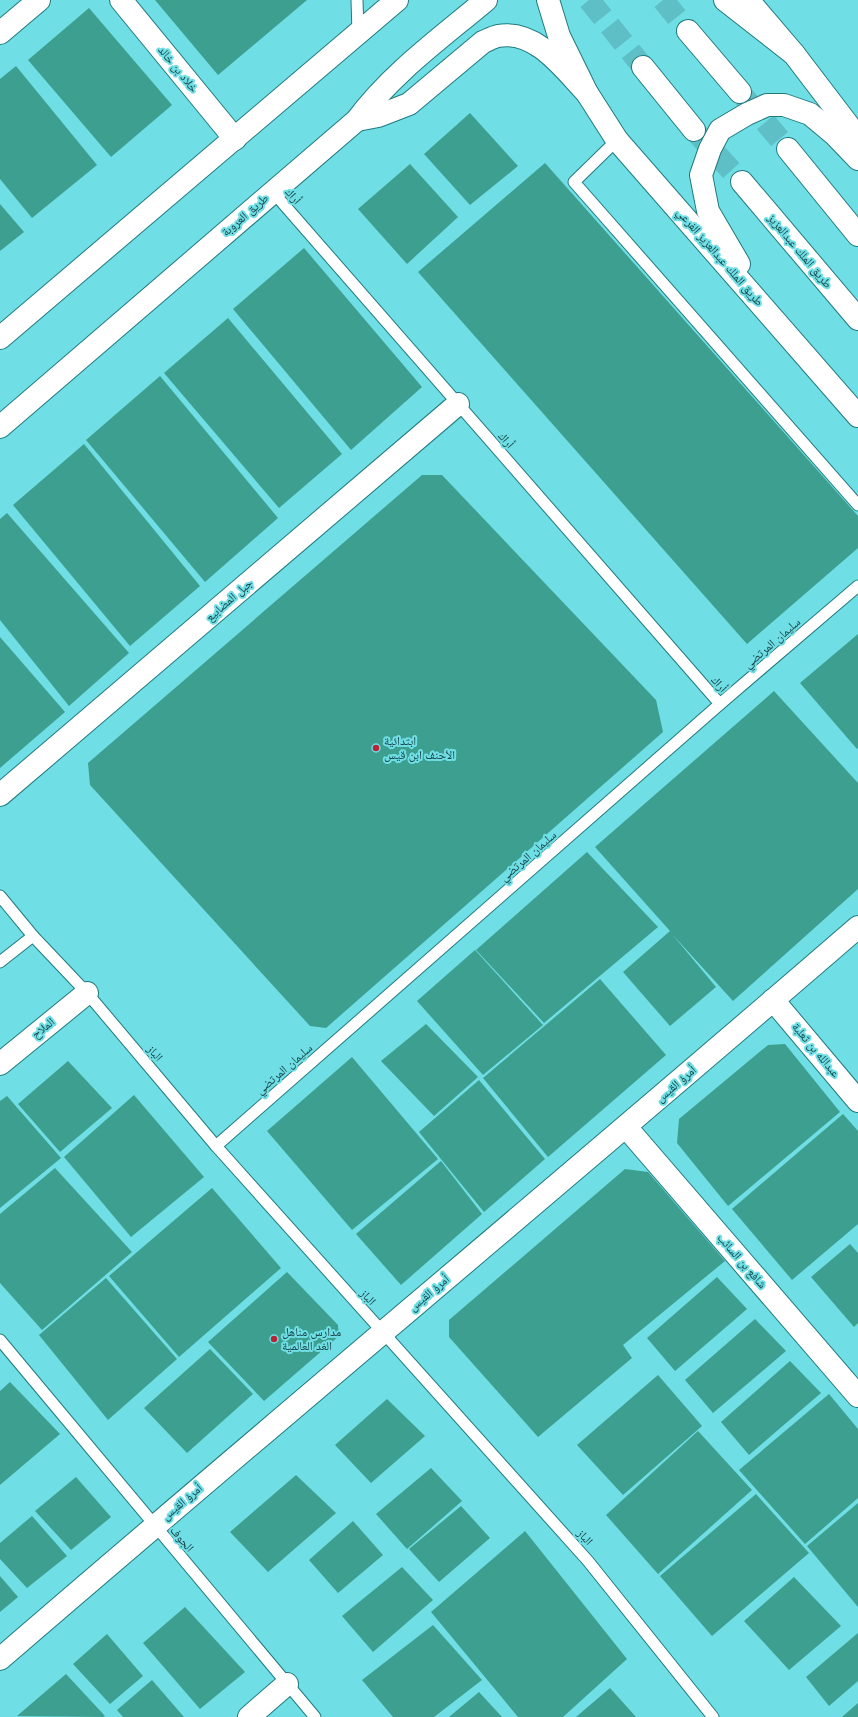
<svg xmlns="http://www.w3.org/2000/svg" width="858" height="1717" viewBox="0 0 858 1717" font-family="'DM Sans','Noto Naskh Arabic',sans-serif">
<rect width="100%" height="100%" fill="#70dee5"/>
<g fill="#3c9f8f">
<path d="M155,0H307L218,75Z"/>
<path d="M89,8L172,105L111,157L28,60Z"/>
<path d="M16,66L97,165L32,218L0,179V79Z"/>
<path d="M470,113L518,166L470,205L424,154Z"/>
<path d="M545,163L858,516V548L747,644L418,272Z"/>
<path d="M410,164L458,217L407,264L358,209Z"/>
<path d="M0,204L24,232L0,251Z"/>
<path d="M304,248L422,387L351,450L233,309Z"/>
<path d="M228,318L342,454L279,508L164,373Z"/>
<path d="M160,376L278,518L205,582L86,440Z"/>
<path d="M84,444L200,586L130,646L13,505Z"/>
<path d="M422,475H442L656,700L663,732L326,1028L310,1026L90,785L88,763Z"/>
<path d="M7,513L129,653L69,706L0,620V519Z"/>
<path d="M858,634V748L857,749L800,683Z"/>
<path d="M0,637L65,712L0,768Z"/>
<path d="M774,691L858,783V889L733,1001L672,934L716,987L670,1026L623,972L670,931L595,847Z"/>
<path d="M587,852L658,927L544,1023L476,950Z"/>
<path d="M475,950L543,1025L483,1075L417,1001Z"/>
<path d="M600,979L666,1055L548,1157L483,1078Z"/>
<path d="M426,1024L478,1077L434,1116L381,1061Z"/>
<path d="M785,1044L840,1112L728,1206L677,1143L679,1119L768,1045Z"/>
<path d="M352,1057L438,1159L352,1230L267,1131Z"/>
<path d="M68,1061L112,1108L60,1152L18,1104Z"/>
<path d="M479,1080L545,1159L484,1212L419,1132Z"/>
<path d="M134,1095L204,1177L131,1237L64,1157Z"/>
<path d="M7,1096L61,1158L0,1208V1101Z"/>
<path d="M843,1114L858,1131V1224L792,1280L732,1209Z"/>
<path d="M441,1161L482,1214L401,1285L356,1234Z"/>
<path d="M55,1168L132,1252L42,1330L0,1283V1214Z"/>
<path d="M625,1169L648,1172L725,1261L623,1345L632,1358L538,1437L449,1337V1320Z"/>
<path d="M212,1188L281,1268L179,1357L109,1276Z"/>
<path d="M850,1244L858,1253V1323L854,1327L811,1277Z"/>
<path d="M287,1272L338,1325L339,1336L264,1401L208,1342Z"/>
<path d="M717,1277L747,1309L675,1371L647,1338Z"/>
<path d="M106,1278L177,1359L108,1420L39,1335Z"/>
<path d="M755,1319L786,1351L713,1413L685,1380Z"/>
<path d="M210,1349L253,1394L187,1453L144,1408Z"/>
<path d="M790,1361L821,1393L749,1455L721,1422Z"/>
<path d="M658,1375L702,1426L623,1495L577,1445Z"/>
<path d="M10,1382L60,1434L0,1485V1391Z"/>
<path d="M829,1394L858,1429V1498L805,1544L739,1470Z"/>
<path d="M387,1399L425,1436L371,1483L335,1445Z"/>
<path d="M698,1431L752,1490L658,1574L606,1515Z"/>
<path d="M431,1468L462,1501L407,1549L376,1514Z"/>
<path d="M296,1475L336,1513L268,1572L230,1532Z"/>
<path d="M76,1477L111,1517L71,1550L35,1511Z"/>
<path d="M756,1494L809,1553L712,1636L660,1576Z"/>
<path d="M858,1503V1607L807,1546Z"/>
<path d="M461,1506L490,1538L439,1582L409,1549Z"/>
<path d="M32,1516L67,1556L27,1588L0,1559V1543Z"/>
<path d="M353,1521L383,1555L338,1593L309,1560Z"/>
<path d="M525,1531L627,1659L563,1717H518L431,1612Z"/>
<path d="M402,1567L433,1600L373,1652L342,1616Z"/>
<path d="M0,1576L18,1597L0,1612Z"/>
<path d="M794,1577L841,1626L789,1670L744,1621Z"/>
<path d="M185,1607L245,1672L200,1709L143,1643Z"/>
<path d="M433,1625L482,1680L434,1717H393L362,1680Z"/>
<path d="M858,1633V1681L829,1706L806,1677Z"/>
<path d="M107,1634L143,1676L110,1704L73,1664Z"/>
<path d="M66,1674L105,1716L103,1717L17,1716Z"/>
<path d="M152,1680L184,1717H123L117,1710Z"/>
<path d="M610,1688L636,1717H576Z"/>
<path d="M479,1692L502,1717H449Z"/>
<path d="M858,1703V1717H842Z"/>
</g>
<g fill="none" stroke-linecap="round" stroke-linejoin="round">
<g stroke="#5ebfc6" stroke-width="22" stroke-dasharray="22 11" stroke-linecap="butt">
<path d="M589,0L643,67"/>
<path d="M663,0L688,31"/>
<path d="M744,97L788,149"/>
<path d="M694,130L742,182"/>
</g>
<defs>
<g id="lane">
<path d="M357,0L358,32"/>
<path d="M617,140L574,182L858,505"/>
<path d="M273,192L720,704"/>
<path d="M0,896L33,936L87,993L216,1146L588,1561L713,1717"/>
<path d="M0,962L33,936"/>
<path d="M216,1146L720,704L858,586"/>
<path d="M0,1340L315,1717"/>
</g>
<g id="street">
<path d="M121,0L235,139"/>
<path d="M0,33L39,0"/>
<path d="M0,795L458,404"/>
<path d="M773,1000L858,1101"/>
<path d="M0,1064L87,993"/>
<path d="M626,1127L858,1396"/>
<path d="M0,1659C285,1413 574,1173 858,927"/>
<path d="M249,1717L287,1684"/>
</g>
<g id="secondary">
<path d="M548,0L559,36L587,93L617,140L858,416"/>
<path d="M725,0L794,54L858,138"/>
<path d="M739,264L708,211L701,175L710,149L720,130L747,114L767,105H784L810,114L834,134L858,159"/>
</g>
<g id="primary">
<path d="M748,0L794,54"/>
<path d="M688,31L740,92"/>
<path d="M643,67L694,130"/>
<path d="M357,120L378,116L409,104L483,42C488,40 493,37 498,36C536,29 564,69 587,93"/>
<path d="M788,149L858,235"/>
<path d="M742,182L858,319"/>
<path d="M0,338L397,0"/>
<path d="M0,427L357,120C392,73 441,38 486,0"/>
</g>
</defs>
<use href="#lane" stroke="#217a7f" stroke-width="13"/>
<use href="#street" stroke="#217a7f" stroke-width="24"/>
<use href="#secondary" stroke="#217a7f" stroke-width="24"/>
<use href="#primary" stroke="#217a7f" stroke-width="24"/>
<use href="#lane" stroke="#fff" stroke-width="11"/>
<use href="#street" stroke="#fff" stroke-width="22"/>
<use href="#secondary" stroke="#fff" stroke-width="22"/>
<use href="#primary" stroke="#fff" stroke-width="22"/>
</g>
<g fill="#b62536" stroke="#70dee5" stroke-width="1.5">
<circle cx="376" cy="748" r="4"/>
<circle cx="274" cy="1339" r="4"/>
</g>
<g text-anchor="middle" stroke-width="4" stroke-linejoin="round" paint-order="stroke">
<g font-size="12" fill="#154548" stroke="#70dee5">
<text transform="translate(178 69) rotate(51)" y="4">خلاد بن خالد</text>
<text transform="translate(293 196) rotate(49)" y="4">أراك</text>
<text transform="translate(245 215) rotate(-41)" y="4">طريق العروبة</text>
<text transform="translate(800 251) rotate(50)" y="4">طريق الملك عبدالعزيز</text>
<text transform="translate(720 257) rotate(49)" y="4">طريق الملك عبدالعزيز الفرعي</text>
<text transform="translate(506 440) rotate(49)" y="4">أراك</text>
<text transform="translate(229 600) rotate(-41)" y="4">جبل المضابيع</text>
<text transform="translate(772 643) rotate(-41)" y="4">سليمان المرتضي</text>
<text transform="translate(719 684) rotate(49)" y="4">أراك</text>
<text transform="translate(528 856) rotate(-41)" y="4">سليمان المرتضي</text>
<text transform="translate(43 1028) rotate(-39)" y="4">الملاح</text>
<text transform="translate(816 1050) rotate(50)" y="4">عبدالله بن ثعلبة</text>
<text transform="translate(155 1053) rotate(50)" y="4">الباز</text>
<text transform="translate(284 1069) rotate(-41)" y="4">سليمان المرتضي</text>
<text transform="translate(676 1084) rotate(-41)" y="4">أمرؤ القيس</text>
<text transform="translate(742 1261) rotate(49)" y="4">شافع بن السائب</text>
<text transform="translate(429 1293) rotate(-40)" y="4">أمرؤ القيس</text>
<text transform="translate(368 1297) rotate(48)" y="4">الباز</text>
<text transform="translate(182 1502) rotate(-40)" y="4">أمرؤ القيس</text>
<text transform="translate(585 1537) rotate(48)" y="4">الباز</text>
<text transform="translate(182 1539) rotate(50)" y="4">الجوف</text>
</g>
<g font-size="12" fill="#154548" stroke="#70dee5" text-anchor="start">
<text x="384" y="745">ابتدائية<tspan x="384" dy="14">الأحنف ابن قيس</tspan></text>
<text x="282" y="1336">مدارس مناهل<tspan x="282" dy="14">الغد العالمية</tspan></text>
</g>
</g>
</svg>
